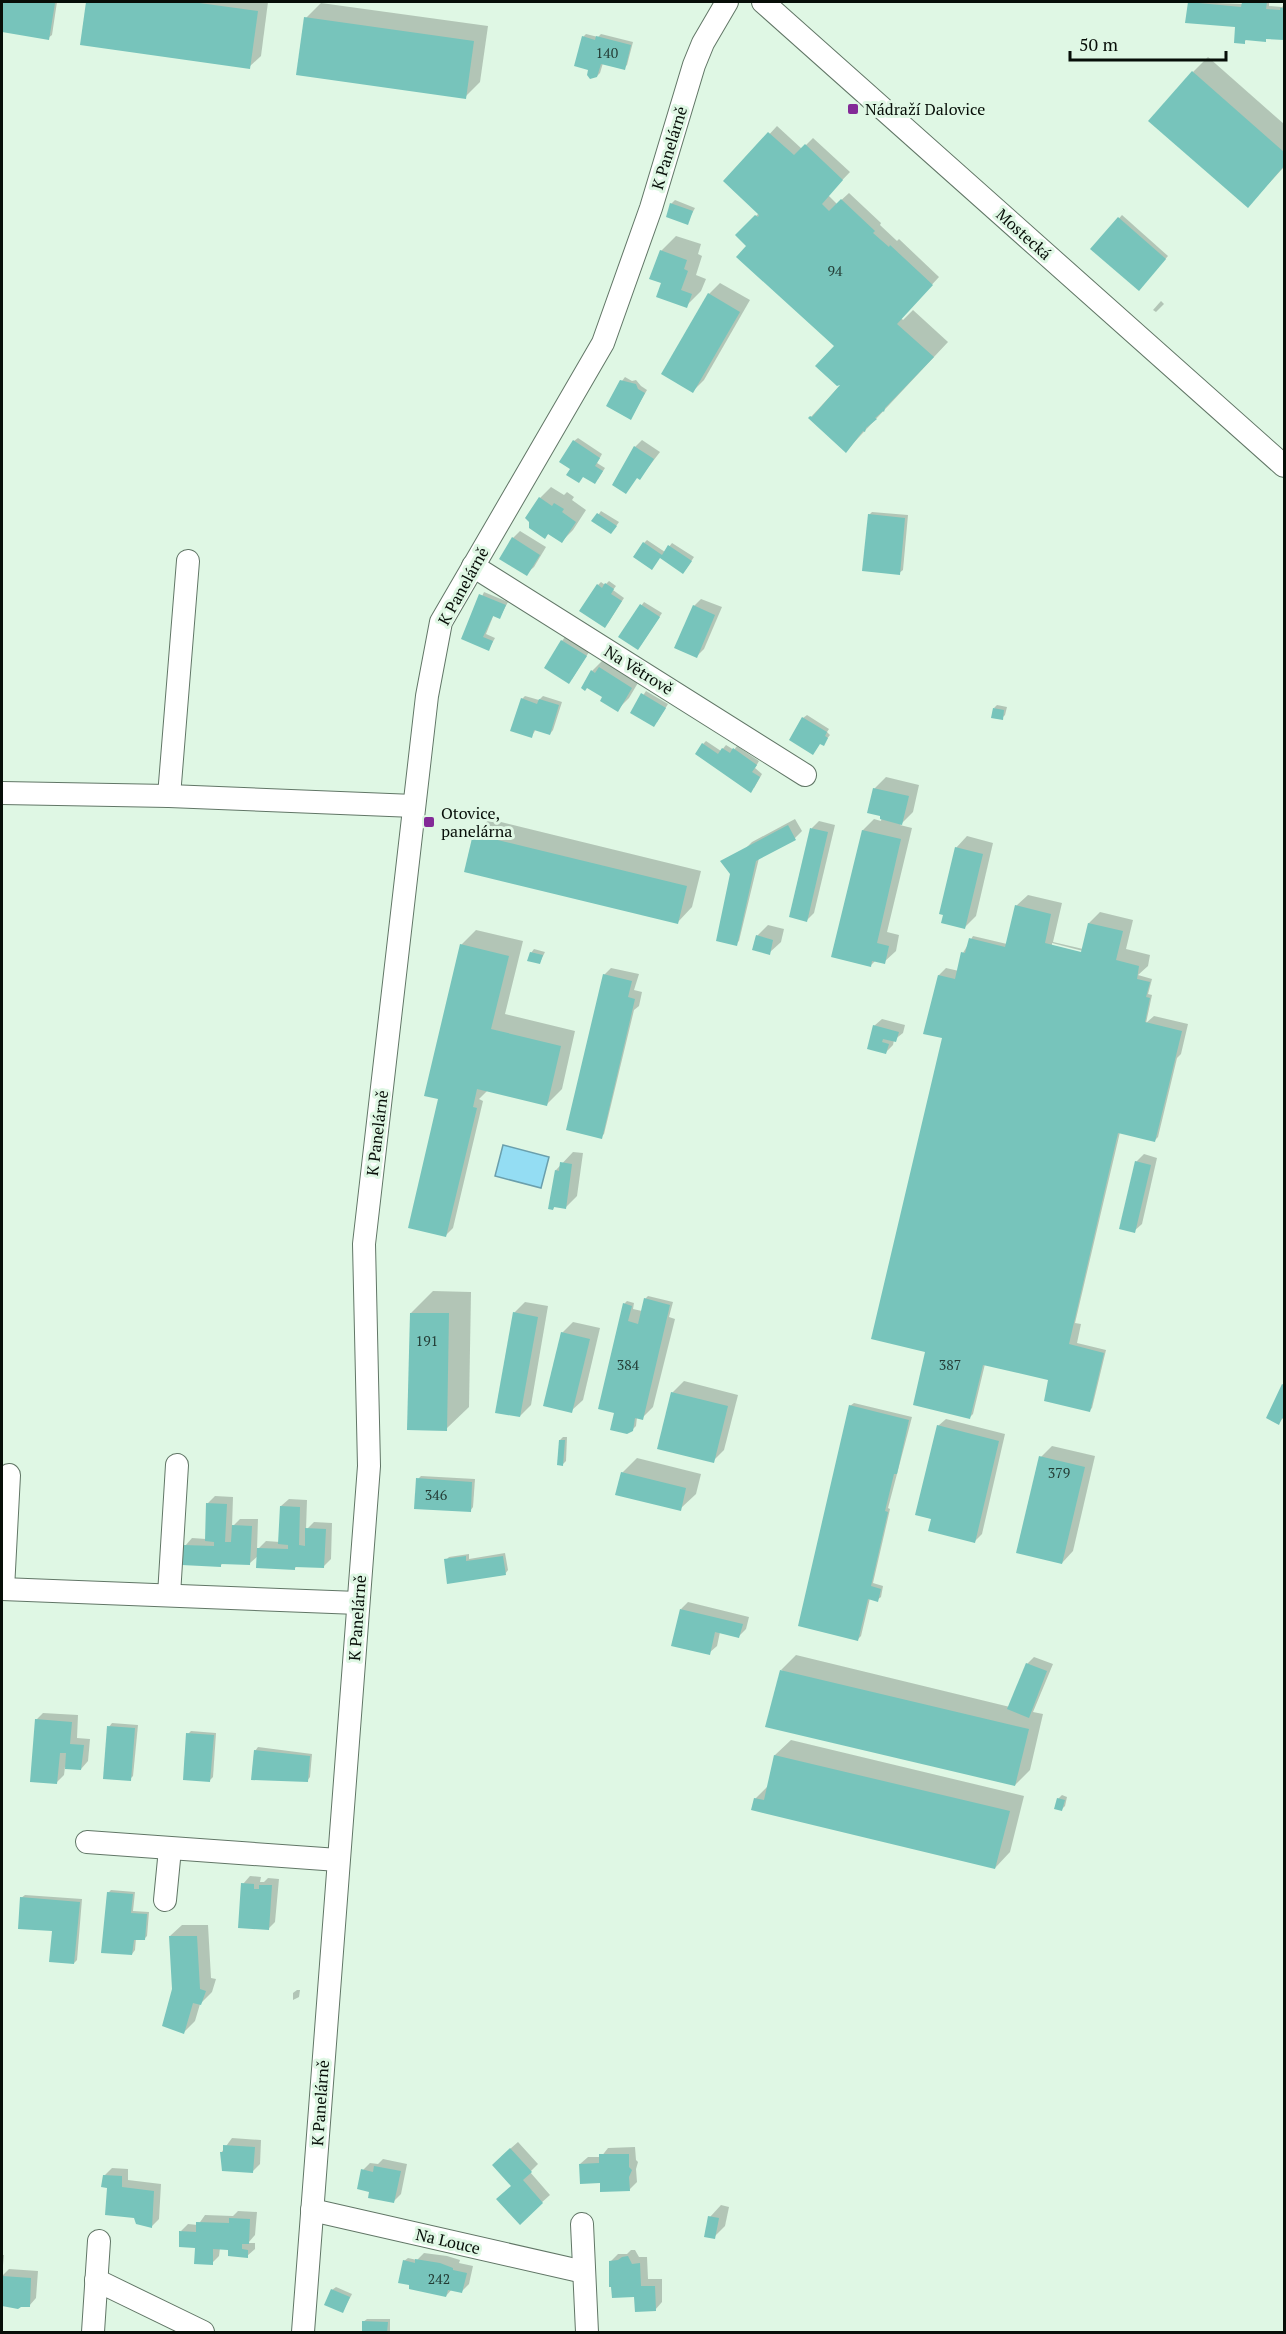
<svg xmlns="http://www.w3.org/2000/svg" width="1286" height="2334" viewBox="0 0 1286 2334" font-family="'PT Serif',serif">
<rect width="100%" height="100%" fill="#dff7e4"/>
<path fill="#94ddf3" stroke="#6a9fac" stroke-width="1.5" d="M503,1145L549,1157L541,1188L495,1176Z"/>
<g fill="#0003" fill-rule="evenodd">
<path d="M2,2H57L52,35L48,38L2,31Z"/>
<path d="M87,2H268L261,56L249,67L81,43Z"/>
<path d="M1190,2L1243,4V2H1269V6L1282,7L1284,5V39L1247,38L1244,43L1237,26L1187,21Z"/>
<path d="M321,3L488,26L480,82L465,97L306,18Z"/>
<path d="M586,34L598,37L601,34L633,42L627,65L624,68L603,63L600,73L597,76L583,37Z"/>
<path d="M1208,57L1284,124V167L1248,206L1193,72Z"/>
<path d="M777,126L802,149L813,138L850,172L828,195L837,204L849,193L881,223L880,225L897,241L899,239L939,277L901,318L903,320L913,310L948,342L846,451L810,418L847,378L836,346L737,235L759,213L726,181Z"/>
<path d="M675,200L695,208L687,223L671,204Z"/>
<path d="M1122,215L1168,256L1139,289L1092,249Z"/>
<path d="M676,236L701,244L698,254L702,256L696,275L706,279L701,291L686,306L663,283L661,251Z"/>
<path d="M720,283L750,300L704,380L693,391L709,294Z"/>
<path d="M1161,301L1164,304L1156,312L1153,310Z"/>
<path d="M625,377L632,381L636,380L641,386L647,390L631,418L622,381Z"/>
<path d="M578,438L602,454L597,463L605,468L598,479L572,468L574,441Z"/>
<path d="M642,440L660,452L640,478L635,447Z"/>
<path d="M551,487L564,495L567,492L574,497L572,500L586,510L573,530L562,541L549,533L545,537L540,498Z"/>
<path d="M601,511L619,522L614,529L594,521Z"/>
<path d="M872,512L908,515L903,570L899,573L869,515Z"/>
<path d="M520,531L546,547L534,567L526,574L513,538Z"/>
<path d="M647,540L665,552L672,543L694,557L686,569L660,557L644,543Z"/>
<path d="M609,581L616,586L613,590L624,598L608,623L598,585L601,582L605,585Z"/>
<path d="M484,592L508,602L500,617L494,614L486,634L495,638L489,649L463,638Z"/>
<path d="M701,599L722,607L704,649L697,656L694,606Z"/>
<path d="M644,602L662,613L641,645L620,636Z"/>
<path d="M565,637L589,652L572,679L562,641Z"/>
<path d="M603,660L642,676L629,698L617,710L604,696L592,671Z"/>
<path d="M646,691L668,704L657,722L632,712Z"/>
<path d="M525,696L539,700L543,696L562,702L553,730L550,734L536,729L532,736L522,699Z"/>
<path d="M997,705L1007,707L1005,715L1002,718L994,708Z"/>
<path d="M807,715L829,729L827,732L830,735L823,744L803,718Z"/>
<path d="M706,741L721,751L726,745L734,750L737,746L759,761L755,768L762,774L754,788L703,744Z"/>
<path d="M886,777L919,785L913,812L900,825L912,828L887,932L899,935L896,951L884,962L876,960L871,965L863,830L874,819L881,821L882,815L874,789Z"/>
<path d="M489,819L701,871L692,907L677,923L474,835Z"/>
<path d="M795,819L802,831L795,838L759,858L739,941L736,944L747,847L752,842Z"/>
<path d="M819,821L835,825L814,913L807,920L812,828Z"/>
<path d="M967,836L993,843L976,916L965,927L956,848Z"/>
<path d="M1028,895L1062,903L1053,942L1083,949L1089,923L1100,912L1133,920L1126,949L1150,955L1148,966L1138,975L1152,979L1148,994L1152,995L1146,1023L1154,1016L1188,1024L1181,1054L1177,1058L1158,1137L1155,1140L1120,1132L1075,1323L1081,1324L1077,1343L1106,1350L1092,1408L1089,1411L1051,1380L985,1364L973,1414L970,1417L928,1347L943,1037L939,975L946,968L959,971L963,953L973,936L1007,944L1016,906ZM1052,943L1083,951L1082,954L1052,947Z"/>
<path d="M768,925L784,929L781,942L769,953L757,936Z"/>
<path d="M476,930L523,941L505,1014L575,1031L562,1089L547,1104L488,1090L479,1099L483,1101L453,1228L446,1235L440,1098L461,945Z"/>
<path d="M534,949L545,952L540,962L531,953Z"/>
<path d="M611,968L639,974L634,990L642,992L639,1006L634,1010L604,1134L601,1137L604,975Z"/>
<path d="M882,1019L905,1025L903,1033L894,1040L893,1045L886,1052L874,1026Z"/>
<path d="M573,1152L583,1153L577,1196L565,1208L555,1206L553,1209L556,1170Z"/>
<path d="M1144,1154L1157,1158L1142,1224L1134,1231L1136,1162Z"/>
<path d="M433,1291L471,1292L469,1407L446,1429L411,1313Z"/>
<path d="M648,1296L673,1302L669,1317L675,1319L653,1407L642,1418L637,1417L636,1426L632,1430L615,1414L624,1304L627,1301L634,1303L633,1309L642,1311L645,1299Z"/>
<path d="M525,1302L548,1306L531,1405L520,1416L514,1313Z"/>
<path d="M573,1322L600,1328L583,1400L571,1411L562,1333Z"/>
<path d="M684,1381L738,1395L724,1450L713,1461L672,1393Z"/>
<path d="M1284,1384V1417L1279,1423L1283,1385Z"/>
<path d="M854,1403L912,1417L888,1508L890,1509L873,1583L883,1586L881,1597L877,1600L870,1598L861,1636L858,1639L850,1406Z"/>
<path d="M946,1419L1005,1434L982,1534L975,1541L938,1426Z"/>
<path d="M563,1437H567L566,1461L563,1464L560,1440Z"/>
<path d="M1052,1446L1095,1456L1073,1551L1062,1563L1041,1457Z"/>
<path d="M637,1458L701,1474L696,1494L680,1509L622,1473Z"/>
<path d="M421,1476L475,1479L473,1507L470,1511L418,1479Z"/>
<path d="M215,1496L233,1497L232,1527L240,1519H258L257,1550L266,1541L280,1542L281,1506L289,1499L307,1500L306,1530L314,1522L332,1523L331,1559L323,1567L297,1566L295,1568L259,1555L250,1563L224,1562L221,1565L185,1546L192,1538L206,1539L208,1503Z"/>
<path d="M505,1553L508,1570L505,1574L446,1560L449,1557L469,1554V1559Z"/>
<path d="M688,1602L749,1617L746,1629L739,1636L720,1632L717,1646L709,1653L681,1609Z"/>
<path d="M796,1655L1010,1707L1027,1664L1034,1657L1053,1664L1033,1712L1043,1714L1030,1770L1015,1785L781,1670Z"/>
<path d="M43,1713L78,1715L77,1738L90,1739L88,1761L81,1769L65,1767L64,1775L57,1782L36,1720Z"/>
<path d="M112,1723L138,1725L133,1776L130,1779L109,1727Z"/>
<path d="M191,1731L216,1733L213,1777L210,1780L188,1734Z"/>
<path d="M791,1740L1024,1796L1010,1852L995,1868L755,1799L769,1785L775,1755Z"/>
<path d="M258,1747L312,1754L310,1777L307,1781L255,1751Z"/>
<path d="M1062,1795L1067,1797L1065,1806L1062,1809L1058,1799Z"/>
<path d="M250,1876L261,1877L260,1882H264L268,1878L279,1879L275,1922L268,1929L243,1884Z"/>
<path d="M111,1890L135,1892L133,1911L149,1912L147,1936L144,1939L136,1938L135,1950L132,1954L108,1893Z"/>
<path d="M25,1895L82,1899L77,1960L74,1963L54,1930L21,1898Z"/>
<path d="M182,1925H208L211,1978L216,1979L212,1992L200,2004L195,2021L184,2032L170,1936Z"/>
<path d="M297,1990H300L299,1997L293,2000V1993Z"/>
<path d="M232,2138L261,2140L260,2164L253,2171L221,2153Z"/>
<path d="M518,2142L538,2164L530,2172L550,2195L520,2222L512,2185L501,2157Z"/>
<path d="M635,2147L636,2160L638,2162L636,2169L637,2182L629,2190L601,2182L580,2164L588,2157H601L608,2148Z"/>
<path d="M383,2159L407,2164L401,2194L393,2202L371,2191L363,2170L370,2163L378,2164Z"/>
<path d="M112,2168L128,2169V2180L161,2184L159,2219L152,2226L109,2187L104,2176Z"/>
<path d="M721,2205L729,2207L725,2226L714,2237L710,2217Z"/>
<path d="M238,2211L257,2212L255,2235L248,2243H255V2249L247,2256L230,2249L220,2248L219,2256L212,2263L181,2231L188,2224L198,2225L205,2215L233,2216Z"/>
<path d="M631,2250H635L639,2257H647L648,2279H662V2302L655,2310L636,2295L611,2261L618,2254H627Z"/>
<path d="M424,2253L447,2256L460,2260L459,2263L473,2266L469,2284L461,2292L452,2289L446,2296L404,2261L408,2258L417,2260Z"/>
<path d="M2,2255H4L2,2276L9,2269L38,2271L36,2298L29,2306L20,2305L17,2308L2,2305Z"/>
<path d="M336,2287L352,2294L343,2311L332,2290Z"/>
<path d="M367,2319H390V2332H363V2322Z"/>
</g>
<g fill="#77c4bb">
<path d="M2,2L55,3L49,40L2,32Z"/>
<path d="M86,2H192L258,11L250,69L80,45Z"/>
<path d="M1188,2L1241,7L1242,2H1267L1266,9L1280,10V8H1284V40L1266,39V42L1245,40V44L1234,43L1235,27L1185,23Z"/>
<path d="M304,17L474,41L466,99L296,75Z"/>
<path d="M582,36L595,40L596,36L631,45L625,70L601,64L597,77L590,79L587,75L588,70L574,66Z"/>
<path d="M1192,71L1284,152V166L1248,208L1148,121Z"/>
<path d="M768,132L794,155L805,144L843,180L822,204L829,211L841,199L875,231L873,233L889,247L890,245L933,285L897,324L934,357L885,408L884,412L883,411L875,418L877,419L866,428L865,432L863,431L846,453L808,418L810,416L812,417L840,385L837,386L815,366L834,346L736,257L746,246L735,235L755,215L758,217L759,215L723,181Z"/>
<path d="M670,203L693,211L688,225L666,217Z"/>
<path d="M1118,217L1166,259L1139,291L1090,249Z"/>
<path d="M660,250L687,260L684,269L688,271L681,290L692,294L687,308L656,297L661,283L649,279Z"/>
<path d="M708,293L740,312L693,393L661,374Z"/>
<path d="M620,380L636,384L638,389L645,393L631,420L606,406Z"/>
<path d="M573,440L600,458L595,466L603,471L595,484L583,477L579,483L566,475L570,469L559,462Z"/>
<path d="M634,446L654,459L640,480L637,478L626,494L612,485Z"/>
<path d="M539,497L552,506L554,503L564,509L562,512L576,522L562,543L548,534L545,539L529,528V522L525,518Z"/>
<path d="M597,513L617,526L611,534L591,521Z"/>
<path d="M868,514L905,518L900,575L862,571Z"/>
<path d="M512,537L540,555L527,576L499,559Z"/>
<path d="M643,542L662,555L668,545L692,561L683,574L660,558L652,570L633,557Z"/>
<path d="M605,583L614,589L611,594L622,601L605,628L579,611L597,584L602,588Z"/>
<path d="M479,594L506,605L500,619L493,616L483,637L493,641L489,651L461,639Z"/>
<path d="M640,604L660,617L638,650L618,637Z"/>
<path d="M693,605L715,615L697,658L674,648Z"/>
<path d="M561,640L587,656L569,684L544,668Z"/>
<path d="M599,667L632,688L618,712L600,701L602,697L587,688L585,691L581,688L591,670L595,673Z"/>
<path d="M641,693L666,708L654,727L630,713Z"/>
<path d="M521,698L537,704L539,699L559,705L550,735L534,730L532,738L510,731Z"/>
<path d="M993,708L1004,710L1003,720L991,718Z"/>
<path d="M802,717L827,732L825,736L828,738L824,746L820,744L813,755L789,740Z"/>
<path d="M702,743L718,754L722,748L730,753L733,748L757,765L752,772L760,777L751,793L695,754Z"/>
<path d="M873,788L909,796L902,825L880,819V816L867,813Z"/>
<path d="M788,825L796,840L756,861L737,946L716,941L730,874L720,861Z"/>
<path d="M810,828L828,832L807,922L789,917Z"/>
<path d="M862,830L901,839L877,943L889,946L885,964L872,961L871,967L831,957Z"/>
<path d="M473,834L687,886L678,924L464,872Z"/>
<path d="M955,847L983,854L965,929L941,923L943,915L939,914Z"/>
<path d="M1015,905L1051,914L1045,943L1081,952L1088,923L1123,931L1116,960L1139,966L1137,979L1150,982L1146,997L1150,998L1145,1022L1182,1031L1155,1142L1118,1133L1069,1344L1104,1353L1090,1412L1044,1401L1048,1380L983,1365L970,1419L913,1405L925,1352L871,1339L942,1038L923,1034L938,975L955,979L961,952L965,953L969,938L1005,947Z"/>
<path d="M756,935L773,940L770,955L752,950Z"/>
<path d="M460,944L509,956L491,1029L561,1046L547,1106L477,1089L473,1107L477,1108L446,1237L408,1228L438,1099L424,1096Z"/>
<path d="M530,952L543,955L540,964L527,961Z"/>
<path d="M603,974L632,981L628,997L635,999L602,1139L566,1130Z"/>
<path d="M873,1025L899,1032L896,1042L883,1039L882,1042L889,1044L886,1054L867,1049Z"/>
<path d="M1135,1161L1151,1165L1135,1233L1119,1229Z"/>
<path d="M560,1162L572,1164L566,1209L554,1207L553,1210L548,1209L555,1170L559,1171Z"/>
<path d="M644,1298L670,1305L643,1420L635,1418L633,1431L627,1434L610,1430L614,1413L598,1409L623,1303L632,1306L628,1321L638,1324Z"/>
<path d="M513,1312L538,1317L520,1417L495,1413Z"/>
<path d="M410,1313H449L447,1431L407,1430Z"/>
<path d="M561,1332L590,1339L572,1413L543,1406Z"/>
<path d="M1282,1384L1284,1385V1419L1282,1418L1279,1425L1266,1418Z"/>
<path d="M671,1392L728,1406L714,1463L657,1449Z"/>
<path d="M849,1405L909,1420L897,1474H894L885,1511L888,1512L871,1586L881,1589L878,1602L868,1599L858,1641L798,1626Z"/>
<path d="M937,1425L999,1441L975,1543L928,1531L931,1519L915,1515Z"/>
<path d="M559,1440H565L563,1466L557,1465Z"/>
<path d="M1039,1456L1085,1467L1062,1564L1016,1553Z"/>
<path d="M621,1472L686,1488L681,1511L615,1495Z"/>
<path d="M416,1478L472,1482L471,1512L414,1509Z"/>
<path d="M206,1503L227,1504L225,1542H231L232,1525L252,1526L250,1565L221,1564V1567L182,1565L183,1545L214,1546V1542L205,1541Z"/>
<path d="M280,1506L300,1507L299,1545L305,1546V1528L326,1529L324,1568L295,1567V1570L256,1568L257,1548L288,1549V1545L278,1544Z"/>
<path d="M466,1556V1561L503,1556L506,1575L447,1584L444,1559Z"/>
<path d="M680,1609L743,1624L739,1638L715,1632L710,1655L671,1646Z"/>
<path d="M1026,1663L1047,1671L1029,1718L1007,1709Z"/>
<path d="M780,1670L1029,1729L1015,1786L765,1727Z"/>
<path d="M35,1719L72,1722L70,1744L84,1745L81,1770L65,1769L66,1753H60L57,1784L30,1782Z"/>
<path d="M107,1726L135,1728L131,1781L103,1779Z"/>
<path d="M186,1733L214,1735L210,1782L183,1780Z"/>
<path d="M254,1750L310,1756L308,1782L251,1780Z"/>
<path d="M774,1755L1010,1811L995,1869L751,1810L754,1798L764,1800Z"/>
<path d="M1057,1798L1065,1800L1062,1811L1054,1809Z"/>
<path d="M241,1883L254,1884V1889H259V1885H272L269,1930L238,1928Z"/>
<path d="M107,1892L133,1894L131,1913L147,1914L145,1940H134L132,1955L101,1953Z"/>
<path d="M20,1897L80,1902L74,1964L49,1962L52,1931L18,1929Z"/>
<path d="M169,1936H197L200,1989L206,1991L201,2005L193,2003L184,2034L162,2026L172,1989Z"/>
<path d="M223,2145L255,2147L253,2173L222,2171L220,2152H223Z"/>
<path d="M510,2148L532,2172L523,2180L543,2203L520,2225L496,2199L511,2186L492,2165Z"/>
<path d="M599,2154H629V2167L632,2170L629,2177L630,2191L600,2192V2183L580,2184L579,2164L599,2163Z"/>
<path d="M374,2166L401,2171L394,2203L368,2198L369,2192L357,2189L361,2169L373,2172Z"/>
<path d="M103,2175L122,2176V2187L154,2191L152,2228L136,2224L134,2218L105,2215L107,2188L101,2187Z"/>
<path d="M708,2216L719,2218L715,2239L704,2237Z"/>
<path d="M229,2218L250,2219L249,2244H242V2249L248,2250V2258L228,2256V2250L213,2249V2265L194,2264L195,2248L179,2247V2231L196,2232V2222L229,2223Z"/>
<path d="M628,2256L632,2264L640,2263L641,2286H655L656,2311L635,2312L634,2297L612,2298L611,2287H609V2261L618,2260L622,2257Z"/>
<path d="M415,2259L440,2263L453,2268V2270L467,2273L462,2293L448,2290L446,2297L409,2289V2285L398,2283L403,2260L415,2263Z"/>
<path d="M2,2276L31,2278L30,2307H21L18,2309L2,2306Z"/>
<path d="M331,2289L350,2297L343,2313L324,2305Z"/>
<path d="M362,2321L388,2322L387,2332H362Z"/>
</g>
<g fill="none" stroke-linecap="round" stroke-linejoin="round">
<defs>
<g id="minor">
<path d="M763,2L1284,466"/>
<path d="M473,566L805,775"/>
<path d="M2,793L169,796L414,806"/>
<path d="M169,796L188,561"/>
<path d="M2,1589L358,1603"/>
<path d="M3,1589L9,1475"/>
<path d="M169,1595L177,1465"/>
<path d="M87,1842L338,1860"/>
<path d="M165,1900L170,1849"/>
<path d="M312,2210L584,2272"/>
<path d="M582,2224L587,2332"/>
<path d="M96,2280L203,2332"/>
<path d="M93,2332L99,2241"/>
<path d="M303,2332L369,1466L364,1244L427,696L441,622L603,343L651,208L694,65L703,43L727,2"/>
</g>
</defs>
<use href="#minor" stroke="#617666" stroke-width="24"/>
<use href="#minor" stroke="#fff" stroke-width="22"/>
</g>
<g fill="#832a97" stroke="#dff7e4" stroke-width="2">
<rect x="847" y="103" width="12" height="12" rx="3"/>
<rect x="423" y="816" width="12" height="12" rx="3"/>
</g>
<g text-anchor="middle" stroke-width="6" stroke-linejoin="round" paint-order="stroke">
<g font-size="14" fill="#233c35">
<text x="607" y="58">140</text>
<text x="835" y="276">94</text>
<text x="427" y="1346">191</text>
<text x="628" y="1370">384</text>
<text x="950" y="1370">387</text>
<text x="1059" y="1478">379</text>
<text x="436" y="1500">346</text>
<text x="439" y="2284">242</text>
</g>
<g font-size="16" fill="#070e08" stroke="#dff7e4" text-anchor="start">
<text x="865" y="115">Nádraží Dalovice</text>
<text x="441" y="819">Otovice,<tspan x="441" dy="18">panelárna</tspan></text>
</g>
<g font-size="16" fill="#070e08" stroke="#dff7e4">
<text transform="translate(669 148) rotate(-73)" y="6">K Panelárně</text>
<text transform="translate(1024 234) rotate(42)" y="6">Mostecká</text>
<text transform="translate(463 586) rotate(-61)" y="6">K Panelárně</text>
<text transform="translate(639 670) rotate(32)" y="6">Na Větrově</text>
<text transform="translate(377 1133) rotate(-83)" y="6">K Panelárně</text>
<text transform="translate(357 1618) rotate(-86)" y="6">K Panelárně</text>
<text transform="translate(320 2103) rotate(-86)" y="6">K Panelárně</text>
<text transform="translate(448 2241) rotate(13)" y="6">Na Louce</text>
</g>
</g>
<rect width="1286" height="2334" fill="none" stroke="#070e08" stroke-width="6"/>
<path d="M1070 51v9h156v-9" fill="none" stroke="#070e08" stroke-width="3"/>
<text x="1079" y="51" font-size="18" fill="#070e08" stroke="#dff7e4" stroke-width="4.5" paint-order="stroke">50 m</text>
</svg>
